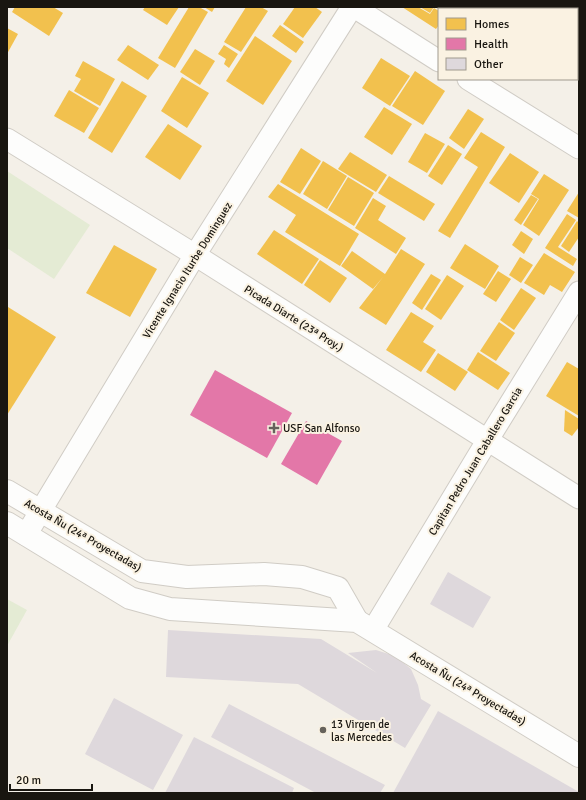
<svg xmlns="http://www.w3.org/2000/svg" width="586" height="800" viewBox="0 0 586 800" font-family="Signika,sans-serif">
<rect width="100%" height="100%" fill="#f4f0e8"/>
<g fill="#e4ebd4">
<path d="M7,171L90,225L54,279L7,248Z"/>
<path d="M7,599L27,610L7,646Z"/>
</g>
<g fill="#f2c14e">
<path d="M15,7H53L63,13L49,36L12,12Z"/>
<path d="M145,7H179L167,25L143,10Z"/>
<path d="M189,7H199L208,12L175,68L158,58Z"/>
<path d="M204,7H215L212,12Z"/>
<path d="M246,7H261L268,11L241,52L224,42Z"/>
<path d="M295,7H315L322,12L303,38L283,24Z"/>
<path d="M402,7H418L430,14L434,8L439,11V25L436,29Z"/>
<path d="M420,7H434L430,13Z"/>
<path d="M435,7H478L481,9H439Z"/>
<path d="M485,7H506L504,9H488Z"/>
<path d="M280,25L304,42L296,53L272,36Z"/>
<path d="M7,28L18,34L7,54Z"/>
<path d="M255,36L292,61L263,105L226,81Z"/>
<path d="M128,45L159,65L148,80L117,60Z"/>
<path d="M224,45L238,54L229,68L224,64L226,59L218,54Z"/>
<path d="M195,49L215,61L200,85L180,72Z"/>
<path d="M381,58L410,76L390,106L362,88Z"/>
<path d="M83,61L115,79L100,106L74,91L81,79L75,76Z"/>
<path d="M415,71L445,91L423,125L392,106Z"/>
<path d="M182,77L209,93L187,128L161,111Z"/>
<path d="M122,81L147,96L112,153L88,138Z"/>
<path d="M69,90L99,108L84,133L54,116Z"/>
<path d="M384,107L412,124L392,155L364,137Z"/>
<path d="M468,109L484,119L464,149L449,138Z"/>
<path d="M168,124L202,146L180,180L145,157Z"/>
<path d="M481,132L505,147L450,238L438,231L478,167L464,158Z"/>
<path d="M425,133L445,144L427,173L408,162Z"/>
<path d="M448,145L462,154L442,185L428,176Z"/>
<path d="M301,148L321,161L300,194L280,182Z"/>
<path d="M350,152L387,175L376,192L338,169Z"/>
<path d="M510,153L539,172L519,203L489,183Z"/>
<path d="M323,161L347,176L327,209L303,194Z"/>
<path d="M544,174L569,190L539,236L523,225L539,199L531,194Z"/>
<path d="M389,176L435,204L424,221L378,193Z"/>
<path d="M348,177L374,193L354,226L328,210Z"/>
<path d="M278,184L359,234L340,266L285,232L296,215L268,197Z"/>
<path d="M579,192V218L567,211Z"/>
<path d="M531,195L538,199L521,225L514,220Z"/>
<path d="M373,198L386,206L378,220L406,238L396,254L355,228Z"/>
<path d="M567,214L576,220L558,247L577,259L573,266L545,248Z"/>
<path d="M577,221L579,223V237L569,252L561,246Z"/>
<path d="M274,230L319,259L302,284L257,254Z"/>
<path d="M521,231L533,239L524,254L512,245Z"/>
<path d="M465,244L499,266L485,289L450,268Z"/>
<path d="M114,245L157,269L130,317L86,293Z"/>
<path d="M401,249L425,264L386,325L359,308L383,277L373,289L341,266L352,251L385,274Z"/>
<path d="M544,253L575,272L562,292L550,285L544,295L524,283Z"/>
<path d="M520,257L533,265L521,283L509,275Z"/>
<path d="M320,260L347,278L330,303L304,285Z"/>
<path d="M498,271L511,279L496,302L483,294Z"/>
<path d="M431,274L441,280L422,310L412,303Z"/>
<path d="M447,275L464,286L441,320L425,309Z"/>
<path d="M521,288L536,298L514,330L500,320Z"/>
<path d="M8,307L56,337L7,415V309Z"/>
<path d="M411,312L434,326L423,342L436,350L421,372L386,350Z"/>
<path d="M499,322L515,333L496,361L480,351Z"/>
<path d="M478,352L510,373L498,390L467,370Z"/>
<path d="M438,353L468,372L455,391L426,372Z"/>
<path d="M567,362L579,369V416L546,396Z"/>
<path d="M565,410L579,419V427L572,436L564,431Z"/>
</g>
<g fill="#e377a8">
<path d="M215,370L292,413L267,458L190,415Z"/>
<path d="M306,421L342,441L317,485L281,464Z"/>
</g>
<g fill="#ded8dc">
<path d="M448,572L491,597L473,628L430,604Z"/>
<path d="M168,630L321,639L377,673L348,653L376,650L395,656L411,669L418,685L421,699L431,705L405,748L298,684L166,677Z"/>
<path d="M114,698L183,735L153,790L85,754Z"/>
<path d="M229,704L385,785L380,793H316L211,737Z"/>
<path d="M438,711L579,792V793H393Z"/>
<path d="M194,737L294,788L292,793H165Z"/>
</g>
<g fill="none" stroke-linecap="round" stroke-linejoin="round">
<defs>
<g id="minor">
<path d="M354,7L439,61"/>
<path d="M468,79L579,148"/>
<path d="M7,139L195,255L579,498"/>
<path d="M26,535L195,255L352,7"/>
<path d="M373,630L487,441L579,292"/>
</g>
<g id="tertiary">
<path d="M7,491L142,571L187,577L264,574L302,577L338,588L357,621"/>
<path d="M7,523L130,598L170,609L357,621L579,756"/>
</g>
</defs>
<use href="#minor" stroke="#d0ccc5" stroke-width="23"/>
<use href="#tertiary" stroke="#d0ccc5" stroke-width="24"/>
<use href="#minor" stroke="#fdfdfc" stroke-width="21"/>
<use href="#tertiary" stroke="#fdfdfc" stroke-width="22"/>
</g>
<g fill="#66625c" stroke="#faf2e2" stroke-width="1.5">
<path d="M272 422h4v4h4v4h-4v4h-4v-4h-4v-4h4z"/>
<circle cx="323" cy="730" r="4"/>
</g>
<g text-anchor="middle" stroke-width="4" stroke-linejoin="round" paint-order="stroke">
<g font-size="11" fill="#191610" stroke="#faf2e2">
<text transform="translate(187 270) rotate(-58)" y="4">Vicente Ignacio Iturbe Dominguez</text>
<text transform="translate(294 318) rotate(32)" y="4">Picada Diarte (23ª Proy.)</text>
<text transform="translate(475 461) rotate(-59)" y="4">Capitan Pedro Juan Caballero Garcia</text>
<text transform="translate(83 535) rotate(30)" y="4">Acosta Ñu (24ª Proyectadas)</text>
<text transform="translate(468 688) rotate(31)" y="4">Acosta Ñu (24ª Proyectadas)</text>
</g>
<g font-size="11" fill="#191610" stroke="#faf2e2" text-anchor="start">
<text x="283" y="432">USF San Alfonso</text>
<text x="331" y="728">13 Virgen de<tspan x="331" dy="13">las Mercedes</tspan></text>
</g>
</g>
<rect width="586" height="800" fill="none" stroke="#191610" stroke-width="16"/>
<rect x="438" y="8" width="140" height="72" fill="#faf2e2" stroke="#a09a8e"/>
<rect x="446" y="18" width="20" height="12" fill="#f2c14e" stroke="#a09a8e"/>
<text x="474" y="28" font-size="12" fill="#191610">Homes</text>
<rect x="446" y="38" width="20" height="12" fill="#e377a8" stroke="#a09a8e"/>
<text x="474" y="48" font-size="12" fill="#191610">Health</text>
<rect x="446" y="58" width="20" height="12" fill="#ded8dc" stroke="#a09a8e"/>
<text x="474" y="68" font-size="12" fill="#191610">Other</text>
<path d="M10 784v6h82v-6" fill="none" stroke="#191610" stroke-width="2"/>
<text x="16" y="784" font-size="12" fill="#191610" stroke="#faf2e2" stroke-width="3" paint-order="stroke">20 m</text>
</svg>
